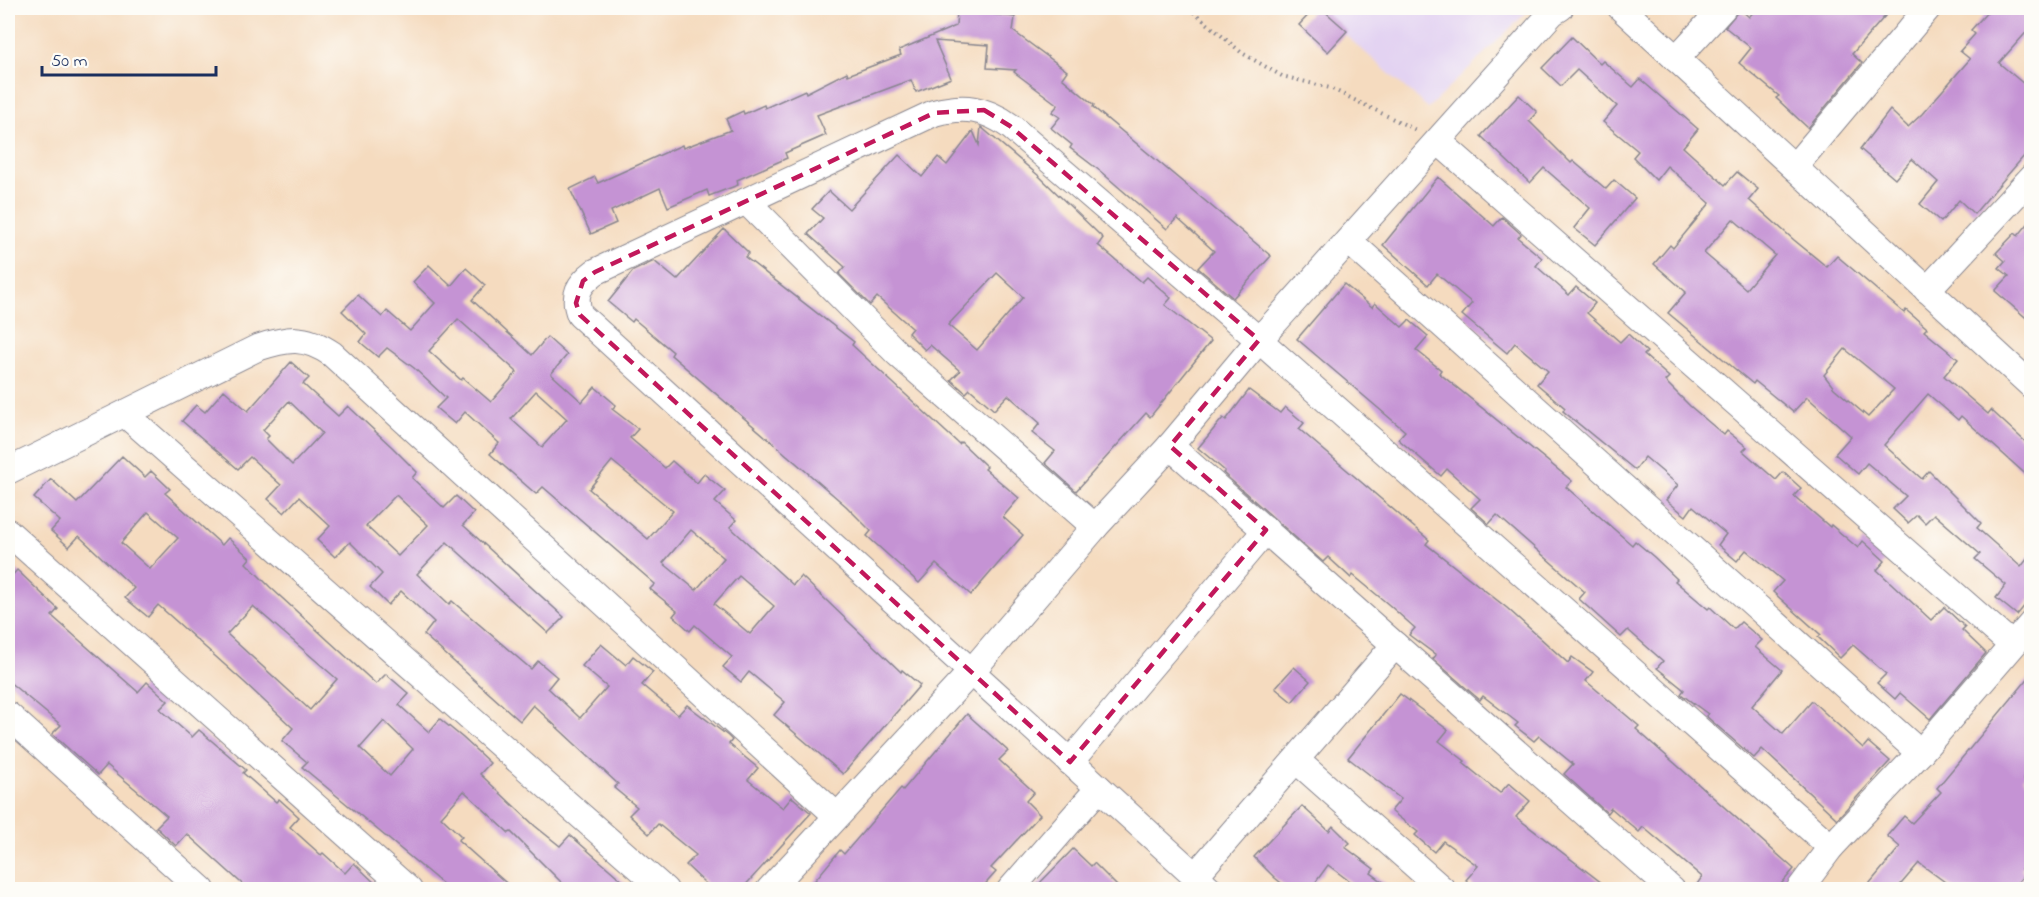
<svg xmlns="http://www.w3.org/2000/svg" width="2039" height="897" viewBox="0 0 2039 897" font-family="'Indie Flower',sans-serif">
<rect width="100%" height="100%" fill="#fdfcf7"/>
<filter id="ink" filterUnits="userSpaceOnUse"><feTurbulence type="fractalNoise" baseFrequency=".0167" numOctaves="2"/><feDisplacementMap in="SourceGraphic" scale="12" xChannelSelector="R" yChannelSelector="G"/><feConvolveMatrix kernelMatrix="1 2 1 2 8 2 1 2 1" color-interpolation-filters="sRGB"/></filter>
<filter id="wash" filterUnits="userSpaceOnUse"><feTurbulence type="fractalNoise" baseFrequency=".008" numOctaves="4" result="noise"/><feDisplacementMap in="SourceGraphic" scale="24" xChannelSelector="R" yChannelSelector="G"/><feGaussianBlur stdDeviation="1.35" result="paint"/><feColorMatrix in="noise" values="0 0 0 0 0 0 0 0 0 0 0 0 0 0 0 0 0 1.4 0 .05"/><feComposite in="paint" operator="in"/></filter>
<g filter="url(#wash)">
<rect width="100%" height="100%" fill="#f5dbbf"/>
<path fill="#e3d3f2" d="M1315,8H1531L1428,108Z"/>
<g id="blocks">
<g fill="#c593d4" fill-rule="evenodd">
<path d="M1315,8H1321L1347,31L1328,52L1299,25Z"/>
<path d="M1757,8H1892L1852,54L1862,63L1808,128L1776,98L1779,96L1739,63L1751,48L1725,27L1740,9L1749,17Z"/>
<path d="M1991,8H2031V27L1999,63L2031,90V148L1974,214L1959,200L1941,222L1920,204L1938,182L1912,159L1895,179L1860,149L1890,110L1908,127L1922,114L1970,59L1960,51L1975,34L1971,30Z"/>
<path d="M957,10L1015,17L1013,31L1067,71L1062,78L1094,105L1093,107L1271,256L1233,298L1198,268L1214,251L1177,218L1167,229L1100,171L1070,148L1072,145L1051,128L1060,117L1052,112L1058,105L1014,72L1016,70L987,68L989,45L935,41L951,78L916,92L911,80L817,115L826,135L785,153L787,158L737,180L738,185L709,196L707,190L668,207L660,188L611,211L616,223L591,234L570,189L595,177L598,183L682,145L683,148L731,130L726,119L743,111L744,114L764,105L765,108L805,90L806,93L847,72L848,75L901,55L899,50L956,26Z"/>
<path d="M1572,37L1600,64L1603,61L1633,87L1640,79L1698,129L1683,147L1725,185L1737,172L1758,189L1749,200L1794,240L1827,267L1837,256L1904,313L1906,310L1927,328L1924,331L1958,359L1944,376L1988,414L1991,410L2031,447V479L1961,416L1958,420L1928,394L1884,445L1922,479L1929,471L1981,523L1977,528L2021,567L2031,554V598L2017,615L1996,598L2006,585L1975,559L1980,554L1934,514L1925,523L1917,515L1908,523L1893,509L1906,496L1867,463L1858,474L1835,454L1851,436L1807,397L1793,412L1755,381L1753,384L1668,313L1686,292L1654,264L1670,245L1673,248L1710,203L1667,166L1656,180L1633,157L1638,151L1603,122L1617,106L1577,70L1561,86L1542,68ZM1733,219L1775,255L1746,289L1704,253ZM1845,349L1894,389L1868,417L1834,388L1824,375Z"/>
<path d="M1519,95L1537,112L1529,121L1571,163L1573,161L1606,189L1614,180L1635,198L1595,245L1574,228L1590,208L1544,168L1530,183L1481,136Z"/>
<path d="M981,127L1039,176L1103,238L1098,245L1142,282L1147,277L1171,298L1165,305L1211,341L1150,417L1146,413L1076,491L1045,463L1055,451L1032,433L1040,423L1008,395L994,410L970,389L966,393L951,380L960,371L930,345L925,350L908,333L912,328L877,297L870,305L839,274L845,267L808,234L823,218L812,209L829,191L849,209L899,155L922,177L938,157L947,165L973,131L979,145ZM997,273L1023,297L977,350L948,325Z"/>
<path d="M1438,177L1494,226L1502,217L1521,234L1518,238L1542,258L1536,266L1569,295L1576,287L1595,303L1587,313L1620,342L1628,334L1647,352L1644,355L1669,377L1665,381L1690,406L1724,435L1727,431L1747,447L1743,451L1776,480L1783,472L1801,488L1794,496L1830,527L1831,525L1858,548L1863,541L1885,561L1877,570L1931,620L1944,607L1965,627L1962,630L1986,653L1930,719L1900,693L1895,699L1877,683L1886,674L1853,645L1840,658L1818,637L1821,635L1773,592L1783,581L1746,550L1737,561L1718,545L1726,534L1693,506L1686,516L1666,500L1678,485L1645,457L1635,470L1563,411L1565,408L1537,384L1548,371L1515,343L1507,353L1462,315L1472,303L1437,274L1428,285L1383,245Z"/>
<path d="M2031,220V322L1995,291L2009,276L1999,268L2005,261L1996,253L2015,233L2018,236Z"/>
<path d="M724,229L749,253L745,257L854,342L852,345L959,444L961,442L987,467L985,469L1019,498L1003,517L1023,535L971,595L936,564L919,583L867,536L871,531L846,506L671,355L673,352L634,319L632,322L608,302L633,271L654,261L677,280Z"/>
<path d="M429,265L451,286L466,268L485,285L472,300L532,355L547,337L567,355L551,374L582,402L595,387L616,405L612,409L638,429L630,438L665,468L672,461L697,483L704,474L725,491L715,502L736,520L730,527L793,585L801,576L901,672L902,670L920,685L843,774L774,715L785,702L749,672L741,682L723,667L732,657L695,625L690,631L673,616L677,611L650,589L655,584L543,487L536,494L490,454L499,443L465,412L455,424L436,408L446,398L414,368L387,348L378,357L360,342L366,334L342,311L358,295L382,317L387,311L410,331L435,303L413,282ZM458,319L517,372L491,402L463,378L461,380L429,351ZM536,391L567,419L542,447L511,419ZM612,461L673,511L648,539L589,489ZM691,530L724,558L696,590L663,563ZM739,576L774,606L750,634L714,604Z"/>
<path d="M1344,284L1372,307L1375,303L1402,327L1409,320L1428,336L1416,350L1441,370L1439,373L1572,481L1566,487L1632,545L1635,541L1654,557L1677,579L1675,581L1708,609L1710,607L1734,629L1741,622L1762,640L1755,647L1782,670L1752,706L1783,734L1812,701L1863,748L1868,742L1890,761L1837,819L1762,749L1754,758L1706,716L1708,714L1681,694L1684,690L1657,668L1663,661L1628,630L1621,637L1579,599L1585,592L1497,515L1489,524L1471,508L1480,499L1447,469L1441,476L1398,439L1405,431L1297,339Z"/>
<path d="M291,362L309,378L303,384L338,416L348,406L392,447L417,472L412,478L444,508L456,496L474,513L463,525L564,617L548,633L447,542L417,574L449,604L452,601L531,669L538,661L557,677L548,688L580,718L607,687L582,666L601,644L626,665L633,656L653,672L642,685L678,715L687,705L728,736L732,740L729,744L758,768L748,780L783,808L792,797L811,813L741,890H715L705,883L686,865L696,855L658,824L649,834L629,815L637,807L614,788L618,784L533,705L520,721L424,635L434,622L401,591L388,605L370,587L382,574L350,542L335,557L317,540L330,526L299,497L284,513L268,499L281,485L250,457L238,469L182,421L196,405L205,412L224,390L248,411ZM289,401L322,433L292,465L266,439L269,436L263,430ZM396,495L428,525L398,556L366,526Z"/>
<path d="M1249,390L1280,413L1285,407L1304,423L1299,429L1429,540L1426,544L1507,608L1568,663L1572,657L1593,672L1586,681L1639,726L1636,729L1794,869L1776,890H1693L1702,877L1643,827L1639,832L1611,808L1607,813L1564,774L1573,764L1539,736L1534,741L1515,726L1518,723L1483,696L1480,700L1474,695L1433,659L1436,655L1409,635L1415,628L1388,604L1353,575L1351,578L1328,557L1323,562L1223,473L1225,471L1198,448L1223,418L1226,420Z"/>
<path d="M122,456L145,477L151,471L170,489L165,493L222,545L228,538L250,558L246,563L270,587L376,684L386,674L409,694L399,705L429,732L440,719L463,738L490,763L480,774L535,826L560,846L570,835L633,890H569L511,832L509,833L464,791L441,817L462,837L458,840L514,890H450L325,786L302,767L307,762L282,741L293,728L244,682L158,605L148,617L125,598L134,588L79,536L69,547L51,531L60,521L34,498L51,479L77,503ZM148,512L178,538L150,569L121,543ZM253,606L337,679L310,710L227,634ZM384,721L413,749L390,776L360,748Z"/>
<path d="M17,570L58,609L52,616L138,692L147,682L168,701L160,709L192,737L199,730L246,770L243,773L276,802L279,799L299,817L290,827L321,855L323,853L345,873L354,863L382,890H249L187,834L176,846L156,827L167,816L107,765L98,775L52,734L61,725L8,681V580Z"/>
<path d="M1294,667L1310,681L1292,702L1275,688Z"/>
<path d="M2031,675V768L2023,778L2031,786V857L2021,869L2026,873L2011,890H1956L1919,863L1896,890H1864L1900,847L1887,836L1904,816L1912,823L1941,792L1937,788Z"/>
<path d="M1400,694L1448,730L1439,741L1465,761L1463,763L1500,793L1509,783L1530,801L1516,817L1611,890H1477L1466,880L1478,866L1443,841L1434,852L1415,835L1418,832L1391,811L1401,799L1348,758Z"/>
<path d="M967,714L1008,751L999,760L1034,792L1026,801L1040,815L991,868L996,872L980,890H807L840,850L844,854L901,788L903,790Z"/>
<path d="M1302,806L1329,831L1333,826L1350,843L1345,847L1374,869L1371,873L1394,890H1361L1328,865L1310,890H1290L1275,878L1254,857Z"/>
<path d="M1073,849L1091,866L1094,863L1121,890H1033Z"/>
</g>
</g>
</g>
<g filter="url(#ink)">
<use href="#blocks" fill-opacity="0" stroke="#88858e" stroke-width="1.5"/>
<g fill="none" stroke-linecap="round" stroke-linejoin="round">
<defs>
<g id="minor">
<path d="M1621,8L2032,386"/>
<path d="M1676,59L1723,8"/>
<path d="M1438,141L2011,644"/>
<path d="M1795,166L1928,8"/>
<path d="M746,201L898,354L1095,527"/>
<path d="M1350,242L1920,753"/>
<path d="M1927,290L2032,177"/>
<path d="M125,414L665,890"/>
<path d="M1170,446L1672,890"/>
<path d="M8,471L257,348C288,338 304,335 332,354L837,816"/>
<path d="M8,532L409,890"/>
<path d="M8,715L202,890"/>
<path d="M1296,760L1443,890"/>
<path d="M1070,762L1266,530"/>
<path d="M1195,876L1395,645"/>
<path d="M769,890L971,672L1095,527L1170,446L1259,340L1552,13L1560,8"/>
<path d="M1010,890L1099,788"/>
<path d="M1211,890L580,315C572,295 579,284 595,272L934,113C964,105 985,108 1010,126L1259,340L1831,847"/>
<path d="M1799,890L1831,847L1920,753L2032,623"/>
</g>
</defs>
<use href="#minor" stroke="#88858e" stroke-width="28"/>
<path stroke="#88858e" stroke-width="4" stroke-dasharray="1.5 4.5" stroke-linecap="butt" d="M1189,8L1242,53L1282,76L1330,88L1418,131"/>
<use href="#minor" stroke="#fff" stroke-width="26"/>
</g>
</g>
<path fill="none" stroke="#c2185b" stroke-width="4.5" stroke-dasharray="12 8" stroke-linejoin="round" d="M984,110L1010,126L1259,340L1170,446L1266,530L1070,762L580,315L576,303L583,281L595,272L934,113Z"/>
<rect width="2039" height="897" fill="none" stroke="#fdfcf7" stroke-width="30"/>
<path d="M42 66v9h174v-9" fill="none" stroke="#1b2f5e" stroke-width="3"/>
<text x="51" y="66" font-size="18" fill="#1b2f5e" stroke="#fdfcf7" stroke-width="4.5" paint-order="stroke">50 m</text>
</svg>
